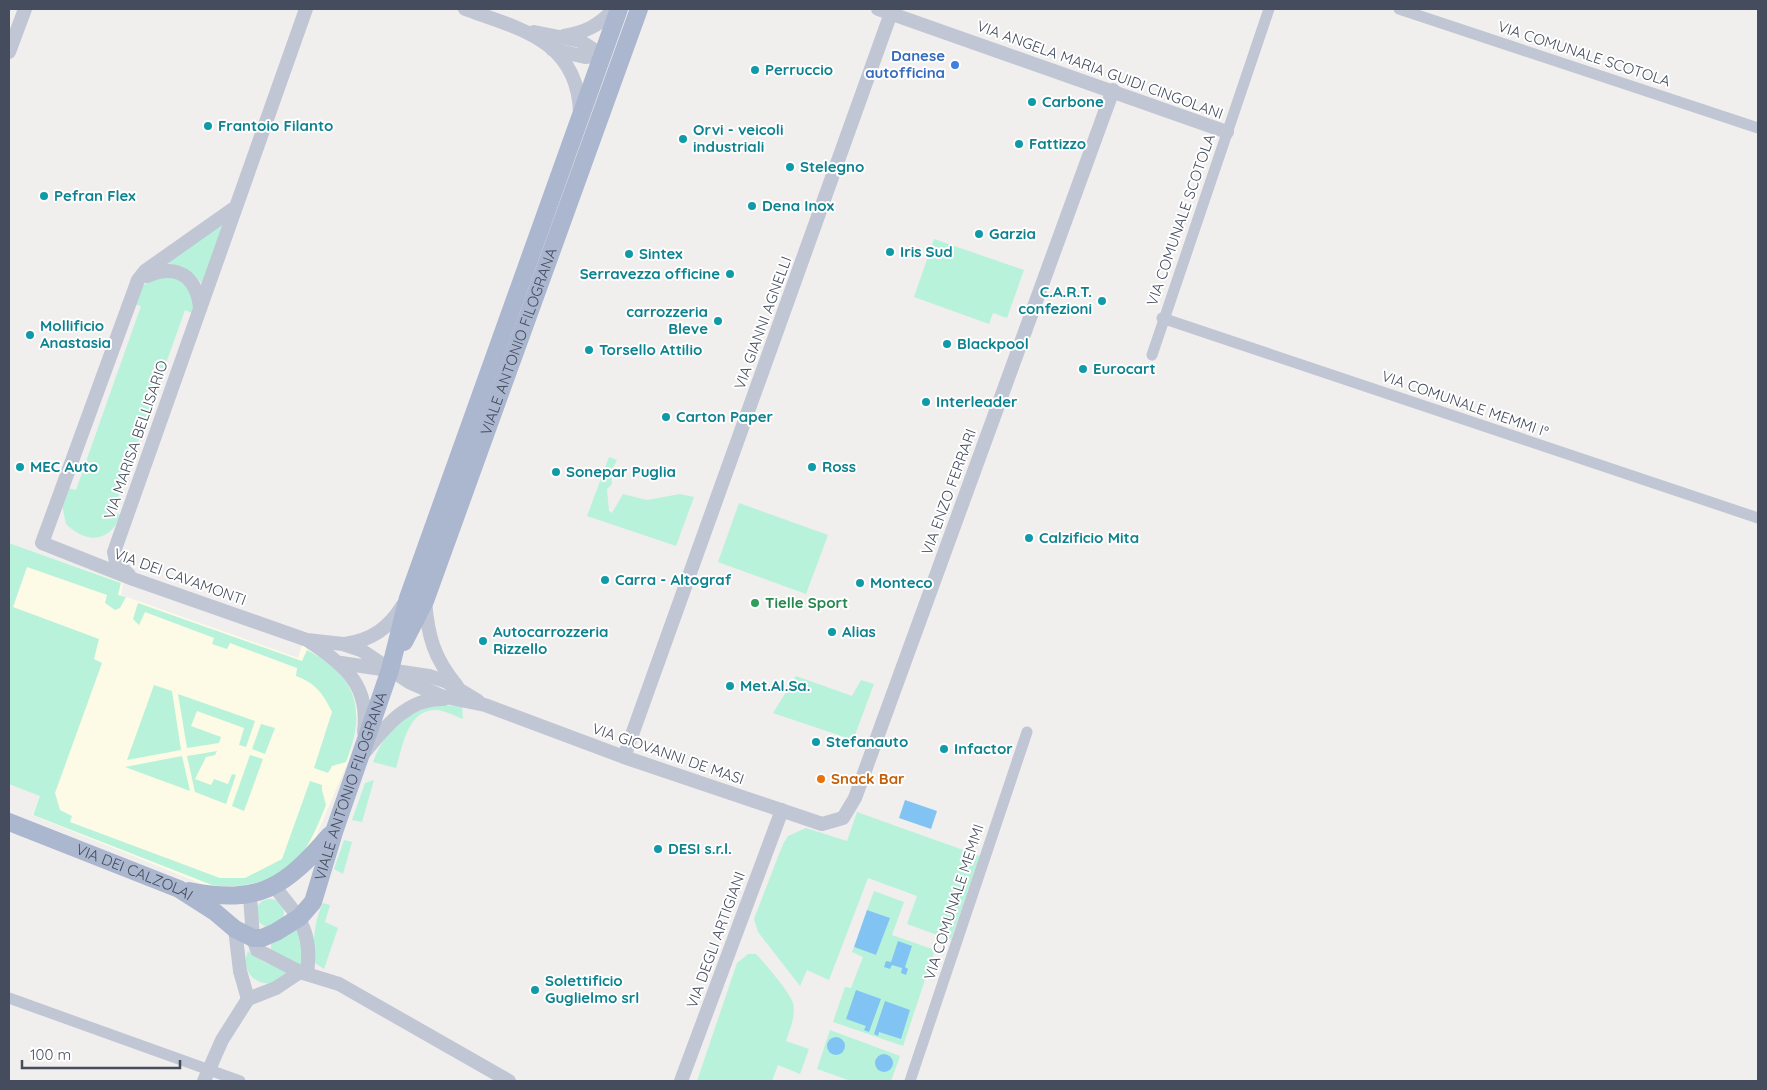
<svg xmlns="http://www.w3.org/2000/svg" width="1767" height="1090" viewBox="0 0 1767 1090" font-family="Quicksand,sans-serif">
<rect width="100%" height="100%" fill="#f1eeee"/>
<path fill="#fdfbe5" d="M9,543L123,583L121,595L298,658L302,645L316,652L353,690L357,713L350,757L314,841L303,859L262,883L235,890L207,886L32,815L40,796L9,648Z"/>
<g fill="#b8f2db">
<path d="M219,225L222,227L202,284C192,270 182,267 166,263Z"/>
<path d="M934,239L1024,270L1007,318L993,313L989,324L914,297Z"/>
<path d="M158,276L180,278L193,296L194,314L185,310L113,512L121,515C109,543 87,544 66,524L62,505L68,488L76,490L141,306L134,304L142,286Z"/>
<path d="M609,457L617,460L611,471L612,484L607,489L609,511L612,513L623,494L647,500L680,494L694,497L676,546L587,516Z"/>
<path d="M739,503L828,535L806,594L718,562Z"/>
<path d="M9,543L121,583L118,595L126,597L120,608L115,610L105,603L107,595L27,567L13,607L99,639L94,659L102,663L55,793L60,810L72,816L70,822L220,878H245L282,859L310,781L322,785V790L326,805C319,822 312,841 300,856C282,881 240,890 212,885L33,815L40,796L9,784Z"/>
<path d="M138,603L302,661L307,650C357,676 367,709 346,762L332,766L328,773L314,768L332,712C323,693 315,683 296,676L297,668L230,643L227,649L212,644L214,638L145,612L139,625L133,619Z"/>
<path d="M796,676L852,696L861,680L874,684L853,740L773,713Z"/>
<path d="M154,685L172,691L181,750L127,760Z"/>
<path d="M178,694L255,721L246,747L239,745L244,728L197,711L191,726L221,737L219,743L187,748Z"/>
<path d="M439,705L462,706L463,719C455,716 446,711 437,710C407,709 403,746 396,768L373,762C385,730 406,711 439,705Z"/>
<path d="M261,724L275,728L265,754L252,749Z"/>
<path d="M217,751L215,755L206,757L195,779L211,785L214,779L228,784L232,774L236,775L226,804L195,792L187,756Z"/>
<path d="M250,755L263,759L244,811L232,806Z"/>
<path d="M182,756L190,791L125,767Z"/>
<path d="M374,780L362,822L352,820L365,783Z"/>
<path d="M857,812L980,856L951,940L907,924L917,896L868,878L829,980L807,970L800,986L758,932L754,919L783,844L788,836L806,828L847,841Z"/>
<path d="M344,840L352,842L343,874L334,869Z"/>
<path d="M874,891L904,902L892,935L935,950L903,1046L833,1022L845,987L851,988L863,957L852,952L854,947L876,955L889,918L867,910Z"/>
<circle cx="270" cy="913" r="14"/>
<path d="M323,903L330,905L325,922L338,928L324,969L315,963C312,944 314,921 323,903Z"/>
<path d="M296,928L300,937L303,966L271,952V944Z"/>
<path d="M248,951L264,962L288,972C272,996 237,979 248,951Z"/>
<path d="M748,954H756C763,961 791,994 793,1003C796,1016 790,1029 786,1041L809,1049L800,1074L778,1065L772,1081H697L737,963Z"/>
<path d="M830,1030L900,1056L891,1081H851L817,1069Z"/>
</g>
<g fill="#81c4f3">
<path d="M905,800L937,811L931,829L899,818Z"/>
<path d="M867,910L890,918L876,955L854,947Z"/>
<path d="M898,941L912,946L905,967L908,969L906,975L901,973L902,968L892,965L890,969L884,967L886,961L891,962Z"/>
<path d="M856,990L881,999L869,1032L864,1030L866,1026L846,1019Z"/>
<path d="M885,1001L910,1010L901,1039L879,1032L878,1036L874,1034Z"/>
<circle cx="836" cy="1046" r="9"/>
<circle cx="884" cy="1063" r="9"/>
</g>
<g fill="none" stroke-linecap="round" stroke-linejoin="round">
<g stroke="#c0c6d4" stroke-width="11">
<path d="M1399,9L1758,128"/>
<path d="M1162,318L1758,518"/>
<path d="M1152,355L1269,9"/>
<path d="M9,998L240,1081"/>
<path d="M910,1081L1027,732"/>
</g>
<g stroke="#c0c6d4" stroke-width="14">
<path d="M465,9C521,29 578,41 580,113"/>
<path d="M878,9L1227,132"/>
<path d="M534,32L580,41L602,55"/>
<path d="M564,36C585,32 599,26 614,9"/>
<path d="M552,49L585,57L602,55"/>
<path d="M9,52L25,9"/>
<path d="M233,209L145,271L138,280L42,543L133,579L307,640L343,644L361,650L409,682L441,696L485,705L624,757L822,824L843,818L855,798L1113,90"/>
<path d="M147,276C177,263 196,276 200,307"/>
<path d="M129,575L116,562L114,552L306,9"/>
<path d="M425,601C428,637 434,658 457,686"/>
<path d="M310,642C345,665 370,686 364,732"/>
<path d="M345,644C372,640 389,628 403,605"/>
<path d="M341,663L429,676L445,681L478,701"/>
<path d="M364,753C384,728 408,697 444,699"/>
<path d="M624,757L891,13"/>
<path d="M274,886C299,917 313,931 307,973"/>
<path d="M250,896L253,938L257,950L300,972L339,984L509,1081"/>
<path d="M235,929L240,971L248,999"/>
<path d="M204,1081L222,1040L248,999L276,988L300,972"/>
<path d="M681,1081L782,810"/>
</g>
<g stroke="#abb6cf" stroke-width="18">
<path id="s1" d="M404,642L425,601L639,9"/>
<path id="s2" d="M9,822L179,889L215,912L235,929L253,938H262L276,932L300,917L313,902L335,829L390,670L408,598L619,9"/>
<path d="M189,891C260,905 285,887 330,835"/>
</g>
</g>
<circle fill="#3f7fe0" stroke="#fff" stroke-width="2" cx="955" cy="65" r="5"/>
<g fill="#0f9aa8" stroke="#fff" stroke-width="2">
<circle cx="755" cy="70" r="5"/>
<circle cx="1032" cy="102" r="5"/>
<circle cx="208" cy="126" r="5"/>
<circle cx="683" cy="139" r="5"/>
<circle cx="1019" cy="144" r="5"/>
<circle cx="790" cy="167" r="5"/>
<circle cx="44" cy="196" r="5"/>
<circle cx="752" cy="206" r="5"/>
<circle cx="979" cy="234" r="5"/>
<circle cx="890" cy="252" r="5"/>
<circle cx="629" cy="254" r="5"/>
<circle cx="730" cy="274" r="5"/>
<circle cx="1102" cy="301" r="5"/>
<circle cx="718" cy="321" r="5"/>
<circle cx="30" cy="335" r="5"/>
<circle cx="947" cy="344" r="5"/>
<circle cx="589" cy="350" r="5"/>
<circle cx="1083" cy="369" r="5"/>
<circle cx="926" cy="402" r="5"/>
<circle cx="666" cy="417" r="5"/>
<circle cx="20" cy="467" r="5"/>
<circle cx="812" cy="467" r="5"/>
<circle cx="556" cy="472" r="5"/>
<circle cx="1029" cy="538" r="5"/>
<circle cx="605" cy="580" r="5"/>
<circle cx="860" cy="583" r="5"/>
<circle cx="832" cy="632" r="5"/>
<circle cx="483" cy="641" r="5"/>
<circle cx="730" cy="686" r="5"/>
<circle cx="816" cy="742" r="5"/>
<circle cx="944" cy="749" r="5"/>
<circle cx="658" cy="849" r="5"/>
<circle cx="535" cy="990" r="5"/>
</g>
<circle fill="#2e9e5b" stroke="#fff" stroke-width="2" cx="755" cy="603" r="5"/>
<circle fill="#e8710a" stroke="#fff" stroke-width="2" cx="821" cy="779" r="5"/>
<g text-anchor="middle" stroke-width="4" stroke-linejoin="round" paint-order="stroke">
<g font-size="15" fill="#444c5d" stroke="#fff">
<text transform="translate(1584 54) rotate(18)" y="5">VIA COMUNALE SCOTOLA</text>
<text transform="translate(1100 70) rotate(20)" y="5">VIA ANGELA MARIA GUIDI CINGOLANI</text>
<text transform="translate(1181 220) rotate(-71)" y="5">VIA COMUNALE SCOTOLA</text>
<text transform="translate(763 323) rotate(-70)" y="5">VIA GIANNI AGNELLI</text>
<text dy="5" stroke="none"><textPath href="#s1" startOffset="322">VIALE ANTONIO FILOGRANA</textPath></text>
<text transform="translate(1465 404) rotate(19)" y="5">VIA COMUNALE MEMMI I°</text>
<text transform="translate(136 440) rotate(-71)" y="5">VIA MARISA BELLISARIO</text>
<text transform="translate(949 492) rotate(-70)" y="5">VIA ENZO FERRARI</text>
<text transform="translate(180 577) rotate(20)" y="5">VIA DEI CAVAMONTI</text>
<text transform="translate(668 754) rotate(19)" y="5">VIA GIOVANNI DE MASI</text>
<text dy="5" stroke="none"><textPath href="#s2" startOffset="466">VIALE ANTONIO FILOGRANA</textPath></text>
<text dy="5" stroke="none"><textPath href="#s2" startOffset="135">VIA DEI CALZOLAI</textPath></text>
<text transform="translate(954 902) rotate(-72)" y="5">VIA COMUNALE MEMMI</text>
<text transform="translate(716 940) rotate(-70)" y="5">VIA DEGLI ARTIGIANI</text>
</g>
<g font-size="15" font-weight="bold" fill="#366cbe" stroke="#fff" text-anchor="end">
<text x="945" y="61">Danese<tspan x="945" dy="17">autofficina</tspan></text>
</g>
<g font-size="15" font-weight="bold" fill="#0d838f" stroke="#fff" text-anchor="start">
<text x="765" y="75">Perruccio</text>
<text x="1042" y="107">Carbone</text>
<text x="218" y="131">Frantoio Filanto</text>
<text x="693" y="135">Orvi - veicoli<tspan x="693" dy="17">industriali</tspan></text>
<text x="1029" y="149">Fattizzo</text>
<text x="800" y="172">Stelegno</text>
<text x="54" y="201">Pefran Flex</text>
<text x="762" y="211">Dena Inox</text>
<text x="989" y="239">Garzia</text>
<text x="900" y="257">Iris Sud</text>
<text x="639" y="259">Sintex</text>
<text x="720" y="279" text-anchor="end">Serravezza officine</text>
<text x="1092" y="297" text-anchor="end">C.A.R.T.<tspan x="1092" dy="17">confezioni</tspan></text>
<text x="708" y="317" text-anchor="end">carrozzeria<tspan x="708" dy="17">Bleve</tspan></text>
<text x="40" y="331">Mollificio<tspan x="40" dy="17">Anastasia</tspan></text>
<text x="957" y="349">Blackpool</text>
<text x="599" y="355">Torsello Attilio</text>
<text x="1093" y="374">Eurocart</text>
<text x="936" y="407">Interleader</text>
<text x="676" y="422">Carton Paper</text>
<text x="30" y="472">MEC Auto</text>
<text x="822" y="472">Ross</text>
<text x="566" y="477">Sonepar Puglia</text>
<text x="1039" y="543">Calzificio Mita</text>
<text x="615" y="585">Carra - Altograf</text>
<text x="870" y="588">Monteco</text>
<text x="493" y="637">Autocarrozzeria<tspan x="493" dy="17">Rizzello</tspan></text>
<text x="842" y="637">Alias</text>
<text x="740" y="691">Met.Al.Sa.</text>
<text x="826" y="747">Stefanauto</text>
<text x="954" y="754">Infactor</text>
<text x="668" y="854">DESI s.r.l.</text>
<text x="545" y="986">Solettificio<tspan x="545" dy="17">Guglielmo srl</tspan></text>
</g>
<g font-size="15" font-weight="bold" fill="#27864d" stroke="#fff" text-anchor="start">
<text x="765" y="608">Tielle Sport</text>
</g>
<g font-size="15" font-weight="bold" fill="#c56008" stroke="#fff" text-anchor="start">
<text x="831" y="784">Snack Bar</text>
</g>
</g>
<rect width="1767" height="1090" fill="none" stroke="#444c5d" stroke-width="20"/>
<path d="M22 1060v8h158v-8" fill="none" stroke="#444c5d" stroke-width="2.5"/>
<text x="30" y="1060" font-size="15" fill="#444c5d" stroke="#ffffff" stroke-width="4" paint-order="stroke">100 m</text>
</svg>
